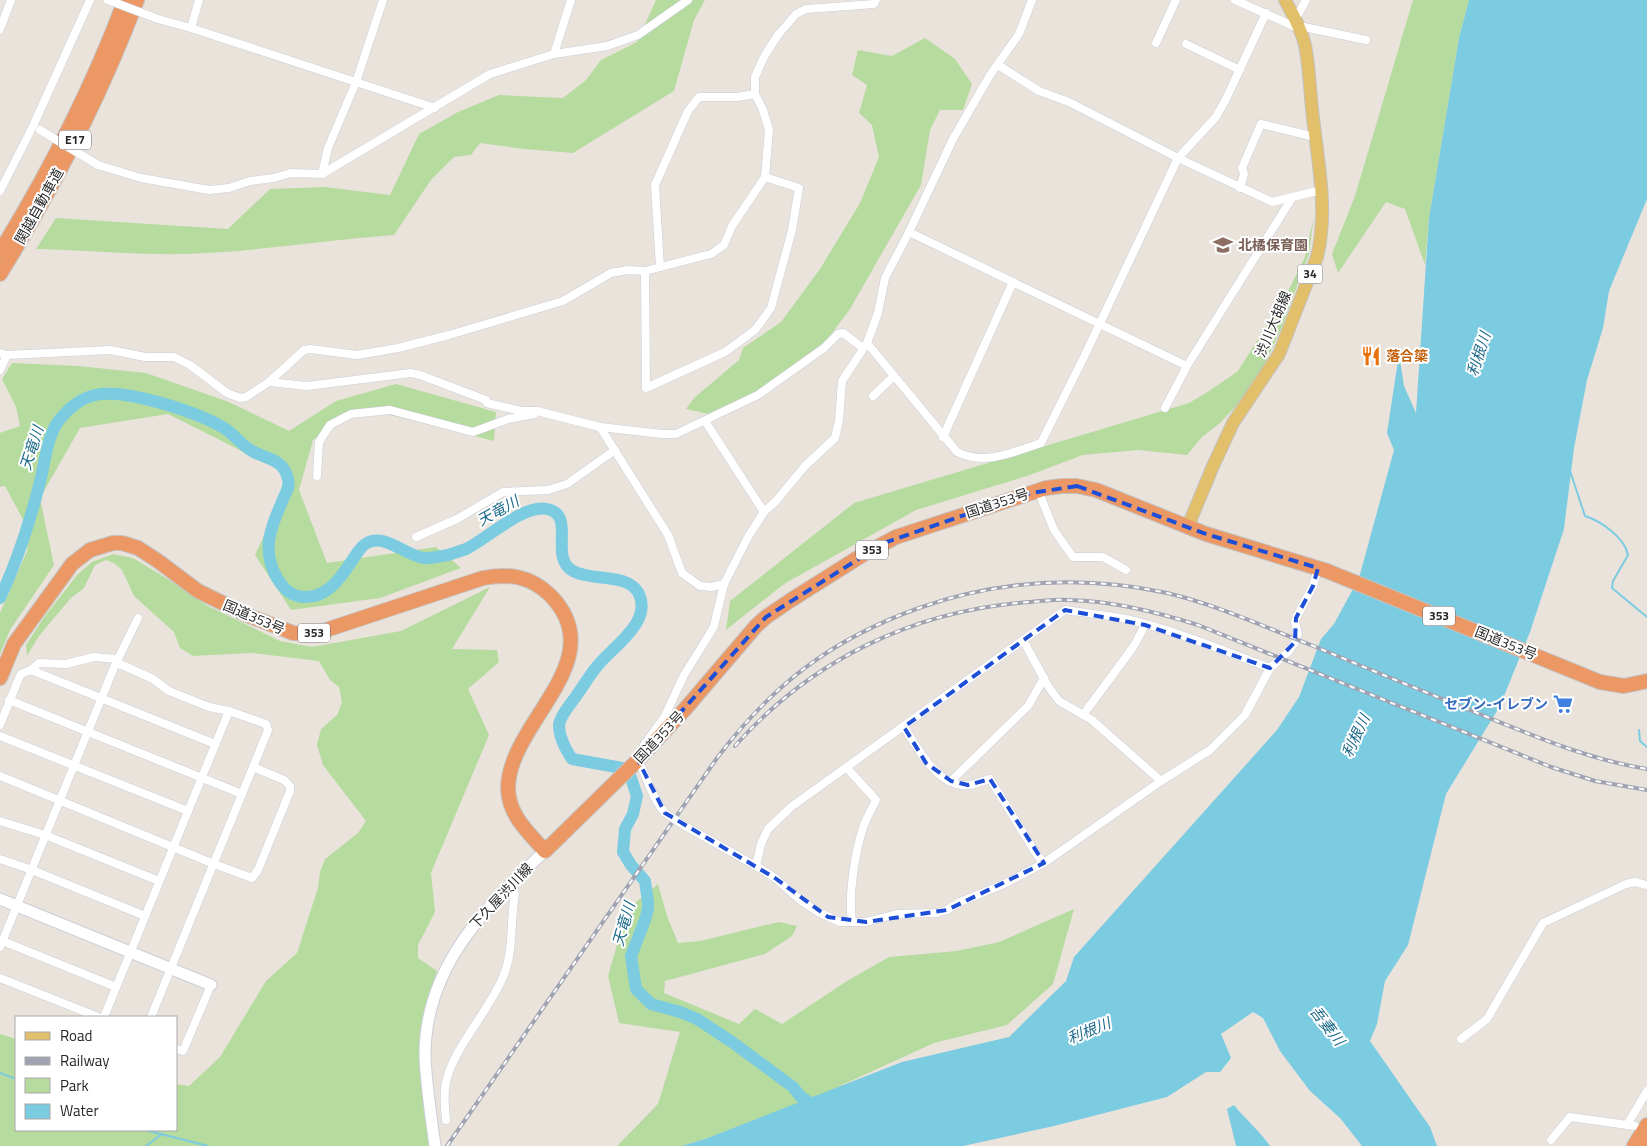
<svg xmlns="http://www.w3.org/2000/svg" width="1647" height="1146" viewBox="0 0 1647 1146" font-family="'Titillium Web','Noto Sans JP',sans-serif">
<rect width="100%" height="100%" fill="#eae3dc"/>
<g fill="#b6db9f">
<path d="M656,0H705L694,20L674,91L573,153L524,149L480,143L471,155L454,157L431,180L394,235C324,240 255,252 185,254C136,255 85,250 36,249L56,218L228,229L270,189L325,187L390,195L419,134L458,112L499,95L563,98L586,80L601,60L637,42Z"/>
<path d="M1413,0H1469L1459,38L1429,218L1425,265L1405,209L1386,202L1338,273L1332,254L1355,196Z"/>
<path d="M925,38L955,59L972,84L963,110H940L930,130L921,185L850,309L821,348L759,390L708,414L686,409L694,398L739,360L743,348L781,322L820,269L860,203L879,157L872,125L859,113L867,85L852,75L858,50L892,56Z"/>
<path d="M1314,216L1309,254L1281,329L1260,374L1237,405L1220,423L1202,437L1187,455L1138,450L1083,455L1027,476L916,510L784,584L726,630L730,601L854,503L1189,403L1209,391L1238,371L1288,291L1305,257Z"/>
<path d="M12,363L78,366L146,373L229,402L289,431L336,401L396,384L496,412L494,441L366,409L313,440L299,490L327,563L436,547L461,568L380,598L291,610L255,555L280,502L287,474L168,414L80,428L40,498L54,565L10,630L0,654V613L27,551L28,529L5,486L0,487V433L20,426L16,407L2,379Z"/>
<path d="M113,554L133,558L166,578L208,606L280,641L312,647L401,631L490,587L452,649L497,650L499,662L468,689L489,735L431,873L435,912L418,945V958L437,971L427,1002L423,1024L422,1080L429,1146H0V1034L16,1039V1130H176V1084L189,1086L220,1057L266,981L297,953L318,888L320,872L325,859L358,833L366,821L323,765L317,745L321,729L337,715L342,702L339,687L330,680L319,661L251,653L193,656L180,648L174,632L134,596L122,570L114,563L106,560L95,565L84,588L71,598L39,636L27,656L26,645L45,616L78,574L92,562Z"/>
<path d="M658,884L667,916L678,943L700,941L779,922L797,926L792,936L765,954L665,981L664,993L739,1024L755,1009L782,1024L847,981L889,957L957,951L999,942L1074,909L1053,984L1007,1025L934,1043L820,1095L705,1139L682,1146H617L658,1104L680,1032L619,1023L608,976L618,941L636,902Z"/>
</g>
<g fill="#7bcbe1">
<path d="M1469,0H1647V199L1609,291L1603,328L1587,380L1574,448L1564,529L1530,632L1500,706L1446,794L1408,945L1385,981L1377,1024L1370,1041L1430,1127L1437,1146H1362L1340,1118L1310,1091L1280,1051L1263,1018L1253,1012L1221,1034L1231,1058L1220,1072H1206L1167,1097L1054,1126L963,1146H682L705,1139L902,1062L1009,1037L1066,981L1074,957L1277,730L1299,697L1321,639L1334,624L1359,578L1394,450L1387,433L1399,354L1404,386L1416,413L1429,218L1459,38Z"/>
<path d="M1234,1105C1246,1120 1259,1130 1270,1146H1236L1227,1109Z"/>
</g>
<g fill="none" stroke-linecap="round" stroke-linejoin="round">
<g stroke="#7bcbe1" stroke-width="2">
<path d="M1570,471L1585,516C1601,521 1625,538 1628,555L1613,581L1612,588L1647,617"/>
<path d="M1639,730L1640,741L1647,747"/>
<path d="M0,1073L16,1079"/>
<path d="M145,1130L208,1146"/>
<path d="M146,1146L162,1134"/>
</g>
<path stroke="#7bcbe1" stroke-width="12" d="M0,598C17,562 30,521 40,482C45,462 47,435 60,419C69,408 82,398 95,395C125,388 197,412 224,428C234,434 241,445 252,451C267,460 283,458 288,479C290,485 287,491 284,497C272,525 260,548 277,578C284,589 291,597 306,597C330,597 343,574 355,556C359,551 361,546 367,543C385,533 406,556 424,558C431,559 441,556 448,555C454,553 460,551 466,549C487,539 523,504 547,509C577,515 548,557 573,571C593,582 628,572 639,594C652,622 614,646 599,664C590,674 583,687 574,699C569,706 560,716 559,725C559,736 566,750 572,759L622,768L630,775L637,796L633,814L625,829L623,852L631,865L645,881L648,902V909L645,920L631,956L636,989L651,1004L680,1012L697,1019L732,1042L793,1087L800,1096L820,1110"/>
<defs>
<g id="street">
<path d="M1235,0L1300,29"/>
<path d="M1296,18L1306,0"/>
<path d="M158,19L191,28L435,108"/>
<path d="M1299,26L1366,40"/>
<path d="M191,28L199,0"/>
<path d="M0,29L11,0"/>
<path d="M1156,43L1176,0"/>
<path d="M1186,44L1240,70"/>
<path d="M554,54L571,0"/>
<path d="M998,65L1039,91L1069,102L1178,158L1272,202L1321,190"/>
<path d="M98,165L141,178L209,190L229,188L250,181L274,178L291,173L322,174L490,74L554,54L607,46L638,35L688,0"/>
<path d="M322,174L328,148L356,82L383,0"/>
<path d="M1240,188L1244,174L1242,168L1261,124L1315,137"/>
<path d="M0,191L33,126L90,0"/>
<path d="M909,232L1187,366"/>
<path d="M660,267L655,185L688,111L699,97H737L755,94"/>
<path d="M645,271L646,388L725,352L755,330L771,308L792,230L799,188L765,177"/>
<path d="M867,343L957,452C985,466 1013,452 1041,443L1084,357L1178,158L1216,117L1226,99L1266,13"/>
<path d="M0,353L7,355L111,350L145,357H174L190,365L227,393L240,398L246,397L269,382L304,350L310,349L357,355L398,348L449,335L563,301L611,273L628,270L645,271L711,254L724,245L732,226L765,177L769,130L763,110L755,94V77L765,55L778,35L796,14L806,9L874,4L876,0"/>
<path d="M0,370L7,355"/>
<path d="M269,382L307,386L411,373L420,375L486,400L487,403L521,411H537L600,427L662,434H676L758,395L824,348L838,334L843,333L863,348"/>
<path d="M873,396L894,376"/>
<path d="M1165,408L1187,366L1292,198"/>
<path d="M705,421L764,512"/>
<path d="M600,427L668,535L682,573L700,586L711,587L724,584"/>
<path d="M943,437L1013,282"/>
<path d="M317,476L319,442L330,425L351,414L390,410L473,432L508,419L534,414"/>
<path d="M1038,490L1054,530L1073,557H1103L1126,570"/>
<path d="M416,537L457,519L503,492L548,490L567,484L615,450"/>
<path d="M1023,640L1048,686L1059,701L1092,720L1161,781"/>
<path d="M31,670L39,663L66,664L94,657L118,659L138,618"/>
<path d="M9,700L242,794"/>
<path d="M1083,715L1134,646L1145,625"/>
<path d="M0,725L19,678L21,674L31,670L215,744"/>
<path d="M904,727C917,747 938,788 967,785C974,785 982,781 990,779L1037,855L1044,863"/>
<path d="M0,736L188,811"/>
<path d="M644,745L665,716L684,675L709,635L714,626L724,584L748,537L764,512L776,501L805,466L835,438L839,421L842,381L867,343L878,313L885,278L909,232L953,139L990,75L1019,34L1032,0"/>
<path d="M639,757L638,760C647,777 653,800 665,813"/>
<path d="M847,768L876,800C872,809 867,817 864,825C855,851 848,895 852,922"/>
<path d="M0,776L214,864L252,878L258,870L290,791V786L284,780L253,767"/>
<path d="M951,781L1028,706L1044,678"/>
<path d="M0,821L45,835L159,881"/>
<path d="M683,825L756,866L775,878L800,900L818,912L840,922H866L897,914L937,913L947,910L960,902L1004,884L1044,863L1161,781L1210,750L1245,715L1270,668L1289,651L1295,642L1298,633L1295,622L1296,618L1313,586L1318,568"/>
<path d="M0,859L32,870L145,916"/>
<path d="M756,866L761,844L768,829L791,807L1065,610C1085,613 1106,615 1126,619C1174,630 1224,651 1270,668"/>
<path d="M0,940L116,987"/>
<path d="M0,947L115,665L120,664L153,679L169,691L209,707L229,711L266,724L268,730L253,767L151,1017"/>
<path d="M0,978L98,1017"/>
<path d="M104,1017L229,711"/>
<path d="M1461,1039L1487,1019L1543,923L1626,884L1635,882L1647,885"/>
<path d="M176,1049L183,1051L211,985"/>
<path d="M446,1120C445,1107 443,1095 446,1082C454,1047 489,1011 503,977C514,952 510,921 515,894L508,885"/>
<path d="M1627,1125L1647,1091"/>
<path d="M1551,1140L1570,1117L1635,1126"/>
</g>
<g id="secondary">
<path d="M0,899L211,985"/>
<path d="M435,1146C431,1116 426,1085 425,1055C425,967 485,907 545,851"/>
</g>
<path id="primary" d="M1188,526L1213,466L1233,423L1279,354L1317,257C1329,209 1317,158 1312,109C1310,88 1309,66 1305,45C1301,28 1293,15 1285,0"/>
<g id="highway">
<path d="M0,252C49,172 92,88 125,0"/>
<path d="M0,274C54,187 101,96 137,0"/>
<path d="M0,678L14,644L72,564L90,550L113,543H122L138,548L158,561L198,591L247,615L293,633L309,634L320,632L483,578C509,573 530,576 550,595C614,660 510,721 508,787C508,815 528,832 545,851L638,760L686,708L756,626L766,617L791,600L864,554L896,537L1046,488L1062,486H1077L1096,490L1206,534L1327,571L1600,682L1624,686L1647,681"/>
<path d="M1634,1146L1647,1125"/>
<path d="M1646,1146L1647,1144"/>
</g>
</defs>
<use href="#street" stroke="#cbced9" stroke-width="9"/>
<use href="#secondary" stroke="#cbced9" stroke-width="13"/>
<use href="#primary" stroke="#c3c3c3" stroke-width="14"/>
<use href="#highway" stroke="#c3c3c3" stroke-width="16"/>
<use href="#street" stroke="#fff" stroke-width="8"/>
<use href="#secondary" stroke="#fff" stroke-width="11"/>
<use href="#primary" stroke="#e1bf6b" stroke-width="12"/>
<use href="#highway" stroke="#ec9865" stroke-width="14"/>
<defs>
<g id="rail">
<path d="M735,746C812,659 915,610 1030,602C1043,601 1056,599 1068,600C1113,601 1156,612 1198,625L1551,767L1595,781L1647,790"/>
<path d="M447,1146L717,758C773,684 832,639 919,608C999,580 1084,575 1167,593C1218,605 1267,628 1316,647C1373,671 1430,694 1487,717C1539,738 1591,760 1647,769"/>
</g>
</defs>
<use href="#rail" stroke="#a0a3b1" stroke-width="4"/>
<use href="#rail" stroke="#fff" stroke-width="2" stroke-dasharray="5.5" stroke-linecap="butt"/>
<defs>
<g id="street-bridge">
<path d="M108,0L158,19"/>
<path d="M40,130L98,165"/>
<path d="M665,813L683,825"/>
</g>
</defs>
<use href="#street-bridge" stroke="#cbced9" stroke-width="9" stroke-linecap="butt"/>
<use href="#street-bridge" stroke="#fff" stroke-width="8"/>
</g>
<path fill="none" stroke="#1d4ed8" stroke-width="4" stroke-dasharray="10 6" stroke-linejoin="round" d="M1077,486L1206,534L1318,568L1313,586L1296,618L1295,642L1270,668L1145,625L1065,610L904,727L926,763L951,781L968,785L990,779L1044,863L947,910L866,922L828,917L775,878L665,813L638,760L766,617L884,543L1025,494Z"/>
<defs>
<symbol id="school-bare" viewBox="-9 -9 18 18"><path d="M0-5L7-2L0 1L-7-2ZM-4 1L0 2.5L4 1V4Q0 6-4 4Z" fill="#8d6e63" stroke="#fff" stroke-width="2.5" paint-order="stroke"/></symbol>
<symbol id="restaurant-bare" viewBox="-9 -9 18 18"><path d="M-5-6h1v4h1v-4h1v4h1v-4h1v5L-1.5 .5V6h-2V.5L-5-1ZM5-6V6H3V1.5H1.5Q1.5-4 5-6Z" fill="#e8710a" stroke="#fff" stroke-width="2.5" paint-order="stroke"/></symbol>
<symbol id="supermarket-bare" viewBox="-9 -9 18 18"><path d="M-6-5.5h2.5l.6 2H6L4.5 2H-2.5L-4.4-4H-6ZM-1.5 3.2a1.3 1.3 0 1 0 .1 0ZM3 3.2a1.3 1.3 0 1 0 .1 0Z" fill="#3f7fe0" stroke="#fff" stroke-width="2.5" paint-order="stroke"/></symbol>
</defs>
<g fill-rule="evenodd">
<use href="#school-bare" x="1209" y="231" width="28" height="28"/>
<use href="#restaurant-bare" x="1357" y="342" width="28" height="28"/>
<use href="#supermarket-bare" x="1549" y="690" width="28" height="28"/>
</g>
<g text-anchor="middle" stroke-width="4" stroke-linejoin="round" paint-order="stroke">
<g fill="#fff" stroke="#696969" stroke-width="1">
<rect x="59" y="130.5" width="32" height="19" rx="4"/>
<rect x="1297.5" y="264.5" width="25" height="19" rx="4"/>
<rect x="856" y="540.5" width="32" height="19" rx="4"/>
<rect x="1423" y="606.5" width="32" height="19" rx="4"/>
<rect x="298" y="623.5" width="32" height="19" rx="4"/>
</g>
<g font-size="12" font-weight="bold" fill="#292929">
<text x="75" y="144">E17</text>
<text x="1310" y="278">34</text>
<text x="872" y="554">353</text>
<text x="1439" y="620">353</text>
<text x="314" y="637">353</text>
</g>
<g font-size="14" fill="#292929" stroke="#fff">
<text transform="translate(39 206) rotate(-61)" y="5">関越自動車道</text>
<text transform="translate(1273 324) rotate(-67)" y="5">渋川大胡線</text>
<text transform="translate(997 503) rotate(-18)" y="5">国道353号</text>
<text transform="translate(254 617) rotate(23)" y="5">国道353号</text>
<text transform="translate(1506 643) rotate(22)" y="5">国道353号</text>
<text transform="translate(659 737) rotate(-47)" y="5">国道353号</text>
<text transform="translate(501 896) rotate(-47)" y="5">下久屋渋川線</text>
</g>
<g font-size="14" font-weight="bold" fill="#785e54" stroke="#fff" text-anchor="start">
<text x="1238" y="250">北橘保育園</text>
</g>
<g font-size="14" font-weight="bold" fill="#c56008" stroke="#fff" text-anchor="start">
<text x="1386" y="361">落合簗</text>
</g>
<g font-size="14" font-weight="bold" fill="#366cbe" stroke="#fff" text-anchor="end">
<text x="1548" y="709">セブン-イレブン</text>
</g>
<g font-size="15" font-style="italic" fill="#1c6a8a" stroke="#fff">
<text transform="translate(1479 354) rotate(-72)" y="5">利根川</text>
<text transform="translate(32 448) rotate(-72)" y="5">天竜川</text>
<text transform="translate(498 511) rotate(-29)" y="5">天竜川</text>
<text transform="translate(1356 736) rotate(-65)" y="5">利根川</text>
<text transform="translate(624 924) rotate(-74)" y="5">天竜川</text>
<text transform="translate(1327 1026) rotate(52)" y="5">吾妻川</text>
<text transform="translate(1089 1031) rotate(-22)" y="5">利根川</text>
</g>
</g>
<rect x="15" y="1016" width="162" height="115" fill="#ffffff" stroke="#a9a9a9"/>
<rect x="25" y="1032" width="25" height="8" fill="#e1bf6b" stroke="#a9a9a9"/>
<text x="60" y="1041" font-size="15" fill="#292929">Road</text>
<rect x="25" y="1057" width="25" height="8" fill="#a0a3b1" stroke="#a9a9a9"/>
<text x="60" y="1066" font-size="15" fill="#292929">Railway</text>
<rect x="25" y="1078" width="25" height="15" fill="#b6db9f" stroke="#a9a9a9"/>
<text x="60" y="1091" font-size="15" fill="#292929">Park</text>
<rect x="25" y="1104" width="25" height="15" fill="#7bcbe1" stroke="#a9a9a9"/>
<text x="60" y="1116" font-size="15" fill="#292929">Water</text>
</svg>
